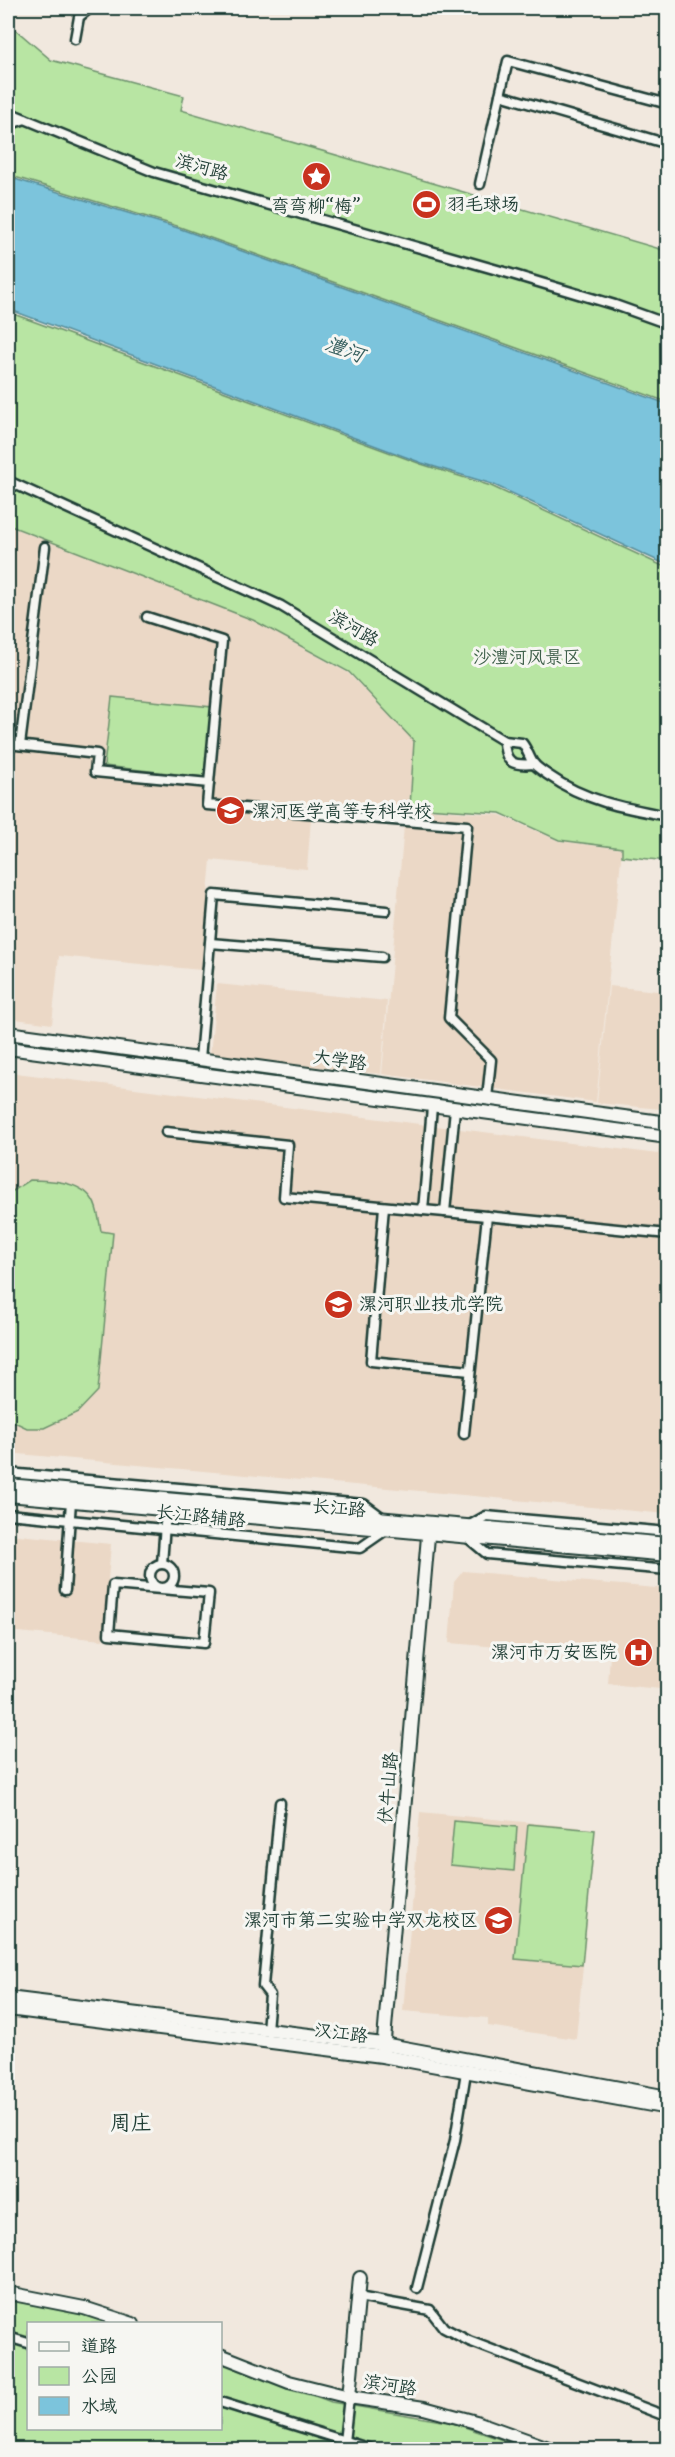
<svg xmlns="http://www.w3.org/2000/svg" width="675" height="2457" viewBox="0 0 675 2457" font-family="Kalam,'LXGW WenKai TC',sans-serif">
<rect width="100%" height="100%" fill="#f1e8de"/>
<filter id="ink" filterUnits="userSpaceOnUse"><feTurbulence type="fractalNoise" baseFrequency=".0167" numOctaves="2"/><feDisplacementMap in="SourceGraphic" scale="12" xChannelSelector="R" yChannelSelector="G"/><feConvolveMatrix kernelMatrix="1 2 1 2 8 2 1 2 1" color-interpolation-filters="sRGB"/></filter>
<g filter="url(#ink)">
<g fill="#ebd8c6">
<path d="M8,526L253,620L348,673L414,741L409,808L500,815L559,841L622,849L596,1102L382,1074L404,826L311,819L307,869L211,860L201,970L59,956L52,1024L8,1018Z"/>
<path d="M217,984L387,1001L381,1074L210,1055Z"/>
<path d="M609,986L667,992V1044L661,1109L597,1103Z"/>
<path d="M667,1063V1514L8,1453V1072L658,1154Z"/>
<path d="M8,1534L111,1544L103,1640L8,1631Z"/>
<path d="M463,1571L667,1589V1619L661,1689L608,1684L610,1656L449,1643L454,1582Z"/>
<path d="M420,1812L596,1829L576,2039L488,2026V2018L403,2011Z"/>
</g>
<g fill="#b8e5a3" stroke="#6c916c" stroke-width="1.5">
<path d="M8,23L51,60L184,96L181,110L667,251V402L177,226L8,175Z"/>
<path d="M8,312L421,464L491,486L667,568V861L622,856V848L559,840L500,813L410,807L414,741L349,672L253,620L8,525Z"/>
<path d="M112,697L212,707L204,777L104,766Z"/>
<path d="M30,1180C49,1180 80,1181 92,1199C98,1207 99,1220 101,1231L113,1233L98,1391L78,1412L44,1428H27L8,1419V1194Z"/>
<path d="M454,1821L517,1827L514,1871L450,1865Z"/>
<path d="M528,1824L595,1830L582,1965L515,1959Z"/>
<path d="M8,2300L74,2312L115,2323L28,2324V2428H220L221,2360L331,2402L453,2423L529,2449H8Z"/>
</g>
<path fill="#7cc4dc" stroke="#578e99" stroke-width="1.5" d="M8,177L178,228L667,404V565L492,484L422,463L8,309Z"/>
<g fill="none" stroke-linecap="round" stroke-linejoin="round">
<defs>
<g id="street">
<path d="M75,39L79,17L90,8"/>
<path d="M668,104L508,61L500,95L668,144"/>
<path d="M8,112L154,172L508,273L615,305L668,324"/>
<path d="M8,125L25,119"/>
<path d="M480,184L500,95"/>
<path d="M8,481L281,606L504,741L522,743C527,749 529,757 533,763C537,768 544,772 548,775C585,801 624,808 668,816"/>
<path d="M147,617L222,641L209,783"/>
<path d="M504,741C505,763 512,766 534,764"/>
<path d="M8,744L97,754L95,772L209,783L207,805L467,826L449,1018L491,1060L487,1098"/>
<path d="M20,745L45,547"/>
<path d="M210,943L382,957"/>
<path d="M200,1059L214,895L386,911"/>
<path d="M455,1109L445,1212L668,1234"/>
<path d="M166,1132L288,1145L284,1197L423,1210L432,1107"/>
<path d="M384,1207L371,1361L470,1371"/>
<path d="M423,1210L445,1212"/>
<path d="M464,1434L487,1216"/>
<path d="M8,1473L364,1504L383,1518"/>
<path d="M8,1514L360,1548L386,1530"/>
<path d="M470,1525L486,1516L668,1532"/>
<path d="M468,1538L487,1554L668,1570"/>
<circle cx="162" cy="1576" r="12"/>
<path d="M162,1564L166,1511"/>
<path d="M113,1585L209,1593L204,1643L109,1634Z"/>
<path d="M65,1590L71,1501"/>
<path d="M267,2030L270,1995L263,1986L280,1803"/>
<path d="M417,2288L455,2140L466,2072"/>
<path d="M358,2297L430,2310L444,2328L469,2341L668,2417"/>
<path d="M8,2337L28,2343"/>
<path d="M220,2402L374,2450"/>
<path d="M344,2442L349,2397"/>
</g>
<g id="secondary">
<path d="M8,1033L668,1123"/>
<path d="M8,1048L668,1137"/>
<path d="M8,1485L668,1544"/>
<path d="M8,1495L668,1555"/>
<path d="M8,1998L383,2044L668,2097"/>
<path d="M8,2009L382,2056L668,2108"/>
<path d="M383,2051L429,1525"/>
<path d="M8,2293L84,2308L133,2324"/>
<path d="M220,2355L289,2382L349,2397L424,2408L476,2422L554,2450"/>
<path d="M349,2397L360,2278"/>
</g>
</defs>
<use href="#street" stroke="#1f3d34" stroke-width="13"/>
<use href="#secondary" stroke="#1f3d34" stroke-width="16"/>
<use href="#street" stroke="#f6f6f2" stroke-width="8"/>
<use href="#secondary" stroke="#f6f6f2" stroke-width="12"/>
</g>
</g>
<defs>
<symbol id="sight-disc" viewBox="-11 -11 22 22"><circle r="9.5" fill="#c8321e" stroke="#f6f6f2"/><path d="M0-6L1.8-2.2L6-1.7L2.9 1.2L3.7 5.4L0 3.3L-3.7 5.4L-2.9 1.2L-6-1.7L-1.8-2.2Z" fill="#fff"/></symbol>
<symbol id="stadium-disc" viewBox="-11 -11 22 22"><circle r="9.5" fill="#c8321e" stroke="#f6f6f2"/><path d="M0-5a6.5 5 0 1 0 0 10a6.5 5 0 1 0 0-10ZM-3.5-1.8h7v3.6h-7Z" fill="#fff"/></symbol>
<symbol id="university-disc" viewBox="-11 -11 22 22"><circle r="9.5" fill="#c8321e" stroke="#f6f6f2"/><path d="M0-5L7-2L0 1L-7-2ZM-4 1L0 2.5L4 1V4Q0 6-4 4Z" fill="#fff"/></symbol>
<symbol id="hospital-disc" viewBox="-11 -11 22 22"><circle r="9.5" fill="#c8321e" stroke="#f6f6f2"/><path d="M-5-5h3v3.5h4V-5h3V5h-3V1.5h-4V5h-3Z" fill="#fff"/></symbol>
<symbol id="school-disc" viewBox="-11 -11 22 22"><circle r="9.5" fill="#c8321e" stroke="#f6f6f2"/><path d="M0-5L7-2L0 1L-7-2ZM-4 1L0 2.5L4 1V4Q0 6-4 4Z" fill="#fff"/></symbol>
</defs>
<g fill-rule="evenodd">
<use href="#sight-disc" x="300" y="160" width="33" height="33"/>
<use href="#stadium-disc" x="410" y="188" width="33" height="33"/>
<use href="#university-disc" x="214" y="794" width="33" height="33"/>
<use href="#university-disc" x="322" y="1288" width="33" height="33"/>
<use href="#hospital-disc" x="622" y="1636" width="33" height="33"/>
<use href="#school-disc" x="482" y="1904" width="33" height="33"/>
</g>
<g text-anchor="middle" stroke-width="6" stroke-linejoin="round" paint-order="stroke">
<g font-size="18" fill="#1f3d34" stroke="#f6f6f2">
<text transform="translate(202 167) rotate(16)" y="6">滨河路</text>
<text transform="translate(354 628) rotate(31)" y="6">滨河路</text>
<text transform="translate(340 1060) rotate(8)" y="6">大学路</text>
<text transform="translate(339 1508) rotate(5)" y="6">长江路</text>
<text transform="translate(201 1516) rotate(6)" y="6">长江路辅路</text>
<text transform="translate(388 1788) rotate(-85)" y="6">伏牛山路</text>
<text transform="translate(341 2033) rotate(7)" y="6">汉江路</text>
<text transform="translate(390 2385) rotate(9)" y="6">滨河路</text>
</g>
<g font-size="18" fill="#1f3d34" stroke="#f6f6f2" text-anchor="start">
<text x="447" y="210">羽毛球场</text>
<text x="316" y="212" text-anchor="middle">弯弯柳“梅”</text>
<text x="252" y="817">漯河医学高等专科学校</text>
<text x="359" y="1310">漯河职业技术学院</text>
<text x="617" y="1658" text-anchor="end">漯河市万安医院</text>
<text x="478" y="1926" text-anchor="end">漯河市第二实验中学双龙校区</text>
</g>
<g font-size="18" fill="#3e5f4a" stroke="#f6f6f2">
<text x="527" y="663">沙澧河风景区</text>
</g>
<g font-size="20" font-style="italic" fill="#365f5e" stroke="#f6f6f2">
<text transform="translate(345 349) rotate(20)" y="7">澧河</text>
</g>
<g font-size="21" fill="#1f3d34" stroke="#f6f6f2">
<text x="131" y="2130">周庄</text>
</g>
</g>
<rect width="675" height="2457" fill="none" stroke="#f6f6f2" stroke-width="30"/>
<rect x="15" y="15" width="645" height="2427" fill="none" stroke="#1f3d34" stroke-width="2" filter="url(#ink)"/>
<rect x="27" y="2322" width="195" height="108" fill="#f6f6f2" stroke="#a0aca6" stroke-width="1.5"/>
<rect x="39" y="2342" width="30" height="9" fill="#f6f6f2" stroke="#a0aca6" stroke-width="1.5"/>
<text x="81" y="2352" font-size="18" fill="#1f3d34">道路</text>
<rect x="39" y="2367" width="30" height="18" fill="#b8e5a3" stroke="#a0aca6" stroke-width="1.5"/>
<text x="81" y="2382" font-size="18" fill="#1f3d34">公园</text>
<rect x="39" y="2397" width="30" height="18" fill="#7cc4dc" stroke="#a0aca6" stroke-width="1.5"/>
<text x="81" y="2412" font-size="18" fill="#1f3d34">水域</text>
</svg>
